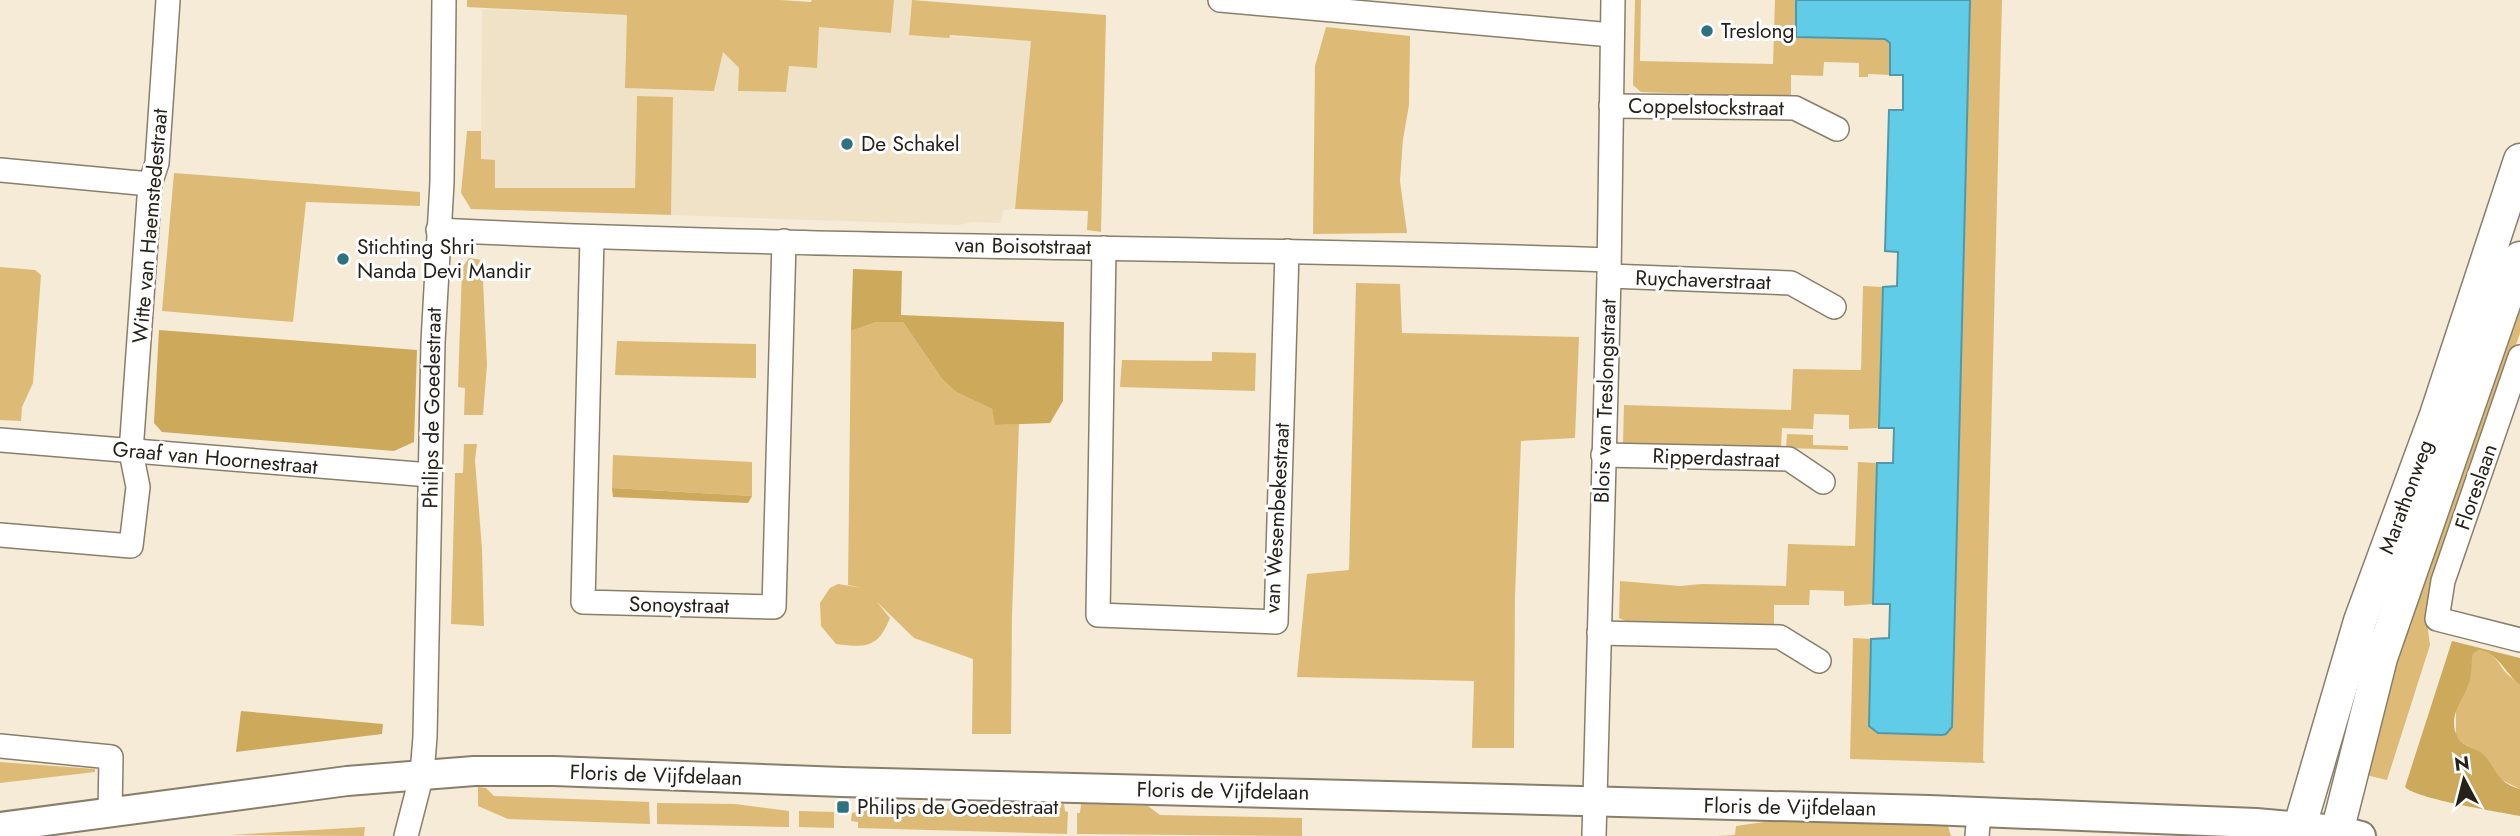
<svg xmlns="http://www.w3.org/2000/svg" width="2520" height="836" viewBox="0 0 2520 836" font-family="Jost,sans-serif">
<rect width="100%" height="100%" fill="#f5ebd6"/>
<path fill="#f0e2c6" d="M894,0H912L909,34L1031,41L1015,209L1003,210L1001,223L972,222L959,225L671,215L673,97L637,96L635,188H495L481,160L482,9L627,15L626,88L718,68L723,52L739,68L738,91L786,92L789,66L817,68L819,26L891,33Z"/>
<g fill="#ddbb76">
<path d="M467,0H780L811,2L812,0H894L891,33L819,27L817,68L789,66L786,92L738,91L739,68L723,52L714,91L625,88L627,15L467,7Z"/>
<path d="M912,0L1106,15L1101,232L1087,230L1088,211L1015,209L1031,41L950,35L949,38L909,35Z"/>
<path d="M1635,0H1641L1640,61L1773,64L1775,0H1796V37L1885,39L1890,43V75L1868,74V77H1859V63L1824,62L1823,76L1791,75V97L1641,92L1633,85Z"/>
<path d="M1970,0H2002L1983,760L1985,763L1850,759L1853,638L1871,639L1869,726L1942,735L1946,734L1952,727Z"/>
<path d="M1326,27L1410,36L1409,105L1403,139L1400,181L1407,233L1313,234L1315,66Z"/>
<path d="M637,96L673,97L671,215L471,209L461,193L467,131H481V159L495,160V188H635Z"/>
<path d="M174,173L420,192V206L306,202L293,322L162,311Z"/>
<path d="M469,258L482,260L487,365L483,415H464L465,388L458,387L462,268Z"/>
<path d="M0,267L35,270L41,275L33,383L22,407L21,421L0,420Z"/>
<path d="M1356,283L1400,284L1402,333L1579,337L1575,438L1521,441L1515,596L1514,748H1472L1474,681L1297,677L1307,574L1349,570Z"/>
<path d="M1863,286L1883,287L1879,428L1849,429V415L1814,414L1813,429L1782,428L1781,448L1623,444L1624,405L1791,410L1793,369L1861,370Z"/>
<path d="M2520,291V333L2429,602L2427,623L2430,645L2387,780L2366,775L2408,621Z"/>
<path d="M876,322H903L942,379L956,392L992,409L996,425L1019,424L1012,615L1011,734H972L973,659L914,638L876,601L890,618C878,648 866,648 836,644L821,626L820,603L830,588L838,584L862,588L848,585L851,331Z"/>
<path d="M617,341L756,344V378L615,375Z"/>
<path d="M1212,352L1256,353L1255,391L1120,387L1122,360L1212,361Z"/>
<path d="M1787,434L1813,435V445L1848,446V450L1786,448Z"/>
<path d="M464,444H477L475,460L482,549L484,626L451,624L455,473H463Z"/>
<path d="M613,455L752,462V496L612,488Z"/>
<path d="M1858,462L1877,463L1873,604L1844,606V591L1810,590L1809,605H1774V625L1626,621L1619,618L1620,581L1680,586L1702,584L1786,586L1788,544L1855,546Z"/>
<path d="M2479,650C2495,653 2496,660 2506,673C2510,677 2516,681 2520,685V789L2500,779L2484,755L2461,742L2456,736V707L2468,686L2473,654Z"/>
<path d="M0,762L95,769V772L0,783Z"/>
<path d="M478,787L486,788L494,796L649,802L650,824L508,819L478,806Z"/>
<path d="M1003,802L1064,804L1065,811L1068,812L1067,834L858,828V822L851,821L852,813L877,807L996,810Z"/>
<path d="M657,803L735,804L789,811V827L657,824Z"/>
<path d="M1081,804L1148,806L1160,815L1302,818V836L1077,834V813H1080Z"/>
<path d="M799,811L834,812V828L799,827Z"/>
<path d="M1778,820L1935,825L1948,826L1951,836H1717L1735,835L1736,826Z"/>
<path d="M365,827L364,836L230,835Z"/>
</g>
<g fill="#cda95c">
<path d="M853,269L902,271L901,315L1064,322L1063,401L1050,423L995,425L992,409L956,392L942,379L903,322H876L851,331Z"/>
<path d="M159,330L417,350L414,442L394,451L162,432L154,423Z"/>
<path d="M612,488L752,496L748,503L613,497Z"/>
<path d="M2452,641L2520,658V685C2504,672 2500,654 2479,650L2473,654C2471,664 2472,677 2468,686C2461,703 2447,718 2458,738C2463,747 2478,748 2485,756C2497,771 2498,783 2520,789V816C2500,812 2416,799 2405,787Z"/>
<path d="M241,711L383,724L382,734L236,752Z"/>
</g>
<path fill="#61cce7" stroke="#4f99aa" stroke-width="2" d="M1796,0H1970L1952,727L1946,734L1942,735L1878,733L1869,726L1871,639L1889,638L1890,604H1873L1877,463H1893L1894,428H1879L1883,287L1897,286L1898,252L1885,251L1889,110H1903V75H1890V43L1885,39L1796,37Z"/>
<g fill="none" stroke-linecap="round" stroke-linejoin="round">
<defs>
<g id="minor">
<path d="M1220,0L1612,35"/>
<path d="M1611,106L1795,108L1837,129"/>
<path d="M0,170L150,184"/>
<path d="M438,230C827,249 1218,246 1608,260"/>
<path d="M592,237L583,602L774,607L784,241"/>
<path d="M1104,248L1098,615L1276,622L1287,251"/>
<path d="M1609,276L1791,283L1834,307"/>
<path d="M2520,357L2443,581L2437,619L2520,640"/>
<path d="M0,440L430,475"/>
<path d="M1603,455L1789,459L1823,482"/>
<path d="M0,535L131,546L138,487L131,452L150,184L157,163L168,0"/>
<path d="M1599,633L1780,637L1819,661"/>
<path d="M0,746L111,757L110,813"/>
<path d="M406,836L422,774L425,737L433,342L442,182L444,0"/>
<path d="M1594,836L1609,276L1613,0"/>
<path d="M1977,836L1979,813"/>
</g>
<path id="tertiary" d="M0,827L347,781L474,771H554L842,782L1929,810L2256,823L2338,830L2361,836"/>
<g id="secondary">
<path d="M2297,836L2360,621L2436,415L2520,160"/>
<path d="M2336,836L2381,658L2520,258"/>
</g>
</defs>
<use href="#minor" stroke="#887e6b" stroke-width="26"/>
<use href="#tertiary" stroke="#887e6b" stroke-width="32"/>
<use href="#secondary" stroke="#887e6b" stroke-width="35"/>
<use href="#minor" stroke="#fff" stroke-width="23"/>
<use href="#tertiary" stroke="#fff" stroke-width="28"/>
<use href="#secondary" stroke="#fff" stroke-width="32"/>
</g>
<g fill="#2e7282" stroke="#fff" stroke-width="2.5">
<circle cx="1707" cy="31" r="7"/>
<circle cx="847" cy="144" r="7"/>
<circle cx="343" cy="259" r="7"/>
<rect x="836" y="800" width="14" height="14" rx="3.5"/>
</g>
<g text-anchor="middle" stroke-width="6" stroke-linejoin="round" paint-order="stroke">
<g font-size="21" fill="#26221a" stroke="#fff" text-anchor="start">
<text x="1721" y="38">Treslong</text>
<text x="861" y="151">De Schakel</text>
<text x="357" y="254">Stichting Shri<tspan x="357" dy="24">Nanda Devi Mandir</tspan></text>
<text x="857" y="814">Philips de Goedestraat</text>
</g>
<g font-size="21" fill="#26221a" stroke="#fff">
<text transform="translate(1706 107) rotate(1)" y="7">Coppelstockstraat</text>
<text transform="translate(150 226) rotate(-85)" y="7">Witte van Haemstedestraat</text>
<text transform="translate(1023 246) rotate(1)" y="7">van Boisotstraat</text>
<text transform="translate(1703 280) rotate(2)" y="7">Ruychaverstraat</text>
<text transform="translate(1605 401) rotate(-88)" y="7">Blois van Treslongstraat</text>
<text transform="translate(432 408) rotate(-89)" y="7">Philips de Goedestraat</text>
<text transform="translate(215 458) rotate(5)" y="7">Graaf van Hoornestraat</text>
<text transform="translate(1716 458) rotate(2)" y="7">Ripperdastraat</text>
<text transform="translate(2476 487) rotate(-71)" y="7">Floreslaan</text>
<text transform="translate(2406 497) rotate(-70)" y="7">Marathonweg</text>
<text transform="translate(1277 518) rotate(-87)" y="7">van Wesembekestraat</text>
<text transform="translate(679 605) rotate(1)" y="7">Sonoystraat</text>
<text transform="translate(656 775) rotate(2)" y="7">Floris de Vijfdelaan</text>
<text transform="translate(1223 791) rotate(1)" y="7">Floris de Vijfdelaan</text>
<text transform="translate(1790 807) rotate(1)" y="7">Floris de Vijfdelaan</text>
</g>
</g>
<g transform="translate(2464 780) rotate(353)" stroke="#ffffff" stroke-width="5" paint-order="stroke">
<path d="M0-5L12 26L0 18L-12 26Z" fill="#26221a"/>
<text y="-10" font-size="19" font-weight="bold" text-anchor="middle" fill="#26221a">N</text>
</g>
</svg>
